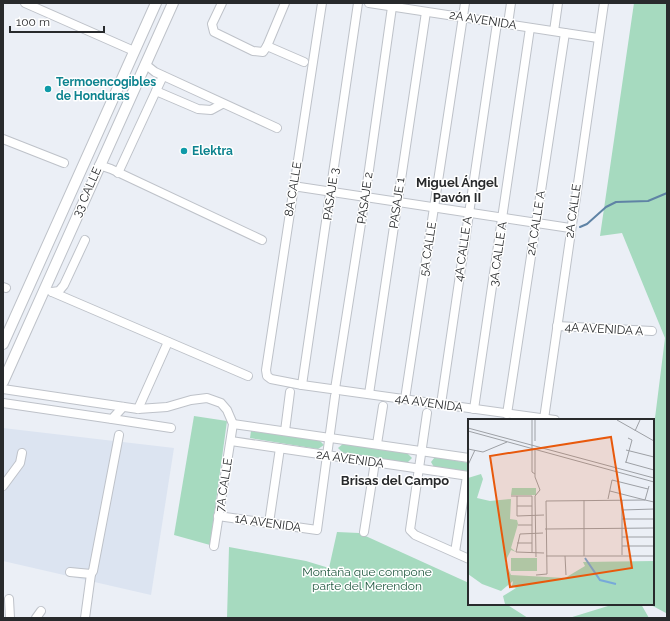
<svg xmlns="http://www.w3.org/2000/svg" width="670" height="621" viewBox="0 0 670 621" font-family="Raleway,sans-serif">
<rect width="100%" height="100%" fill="#ebeff6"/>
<path fill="#dce4f1" d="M3,428L174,448L151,595L3,561Z"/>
<g fill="#a6dabf">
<path d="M634,3H667L666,613L649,604H653V434L665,338L622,233L600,236Z"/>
<path d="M194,416L227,421L210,545L174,535Z"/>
<path d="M251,431L319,440L324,445L318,449L250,438Z"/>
<path d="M344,443L407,453L412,458L407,463L343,453L338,448Z"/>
<path d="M435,457L469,463V472L434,467L431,462Z"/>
<path d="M337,532L359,533L469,583V604H506L528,618H227L229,547L306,561L329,568Z"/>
<path d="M609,604H641L649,618H569L608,606Z"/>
</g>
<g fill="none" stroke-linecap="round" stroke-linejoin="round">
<path stroke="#5f83a5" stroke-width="2" d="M580,227L587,224L606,207L616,202L648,201L667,193"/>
<defs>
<g id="minor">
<path d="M25,3L134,51"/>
<path d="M222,3L212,24L214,32L253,51L263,52L267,46L304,62"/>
<path d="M322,3L266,370L267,376L271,379L302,385L555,420"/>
<path d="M369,3L598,38"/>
<path d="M508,24L511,3"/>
<path d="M554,31L558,3"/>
<path d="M267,46L285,3"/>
<path d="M145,64L155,72L277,128"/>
<path d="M156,91L163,76"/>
<path d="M3,139L64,163"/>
<path d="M99,165L111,169L262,240"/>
<path d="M118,173L156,91L198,109L211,110L222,104"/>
<path d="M293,186L570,228"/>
<path d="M3,287L6,288"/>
<path d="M52,292L248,376"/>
<path d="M52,292L59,291L64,285L85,240"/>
<path d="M557,326L652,331"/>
<path d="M302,385L358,3"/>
<path d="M3,389L138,409L167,407L191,400L207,398L221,403L227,410L233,424L214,546"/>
<path d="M335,389L365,198L392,7"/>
<path d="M369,394L426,12"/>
<path d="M405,399L465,3"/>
<path d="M3,403L112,419L123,407"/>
<path d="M441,404L497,23"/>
<path d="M138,409L168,342"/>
<path d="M474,409L530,28"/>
<path d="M427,413L410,530L415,535L469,559"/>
<path d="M507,414L565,33"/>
<path d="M112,419L171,428"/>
<path d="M544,419L604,3"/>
<path d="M233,424L469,458"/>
<path d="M285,431L290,392"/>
<path d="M231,441L469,476"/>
<path d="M377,444L383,406"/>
<path d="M3,486L20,463L22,453"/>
<path d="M218,516L317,530L335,396"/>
<path d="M269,523L280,448"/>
<path d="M364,532L375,462"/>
<path d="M455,552L467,476"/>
<path d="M70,572L91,574L93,571L119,435"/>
<path d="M9,599L10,618"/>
<path d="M36,618L41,611"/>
<path d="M85,618L91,574"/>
</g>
<g id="major">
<path d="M3,344L156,3"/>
<path d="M3,382L173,3"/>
</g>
</defs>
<use href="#minor" stroke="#bec2c9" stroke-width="10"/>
<use href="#major" stroke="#bec2c9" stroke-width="12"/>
<use href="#minor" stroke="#fff" stroke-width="8"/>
<use href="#major" stroke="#fff" stroke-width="10"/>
</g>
<g fill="#0f9aa8" stroke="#fff" stroke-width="1.5">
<circle cx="48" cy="89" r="4"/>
<circle cx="184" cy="151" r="4"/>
</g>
<g text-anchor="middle" stroke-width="3" stroke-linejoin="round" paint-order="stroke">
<g font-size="12" fill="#282a2c" stroke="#fff">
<text transform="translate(483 20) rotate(9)" y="4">2A AVENIDA</text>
<text transform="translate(293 189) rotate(-81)" y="4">8A CALLE</text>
<text transform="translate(87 192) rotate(-66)" y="4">33 CALLE</text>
<text transform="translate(331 194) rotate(-82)" y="4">PASAJE 3</text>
<text transform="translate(365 198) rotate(-82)" y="4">PASAJE 2</text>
<text transform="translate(397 203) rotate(-82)" y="4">PASAJE 1</text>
<text transform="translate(573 211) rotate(-82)" y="4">2A CALLE</text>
<text transform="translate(536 223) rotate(-81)" y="4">2A CALLE A</text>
<text transform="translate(428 249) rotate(-81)" y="4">5A CALLE</text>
<text transform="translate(463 249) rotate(-82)" y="4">4A CALLE A</text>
<text transform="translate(498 254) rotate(-82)" y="4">3A CALLE A</text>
<text transform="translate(604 329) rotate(3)" y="4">4A AVENIDA A</text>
<text transform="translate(429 403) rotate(8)" y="4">4A AVENIDA</text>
<text transform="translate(350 459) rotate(8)" y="4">2A AVENIDA</text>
<text transform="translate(224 485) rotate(-81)" y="4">7A CALLE</text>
<text transform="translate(268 523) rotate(8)" y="4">1A AVENIDA</text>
</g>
<g font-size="12" font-weight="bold" fill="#0d838f" stroke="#fff" text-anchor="start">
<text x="56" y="86">Termoencogibles<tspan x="56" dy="14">de Honduras</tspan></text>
<text x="192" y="155">Elektra</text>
</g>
<g font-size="12" fill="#245a42" stroke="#fff">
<text x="367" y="576">Montaña que compone<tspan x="367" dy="14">parte del Merendon</tspan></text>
</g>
<g font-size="13" font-weight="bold" fill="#282a2c" stroke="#fff">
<text x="457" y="187">Miguel Ángel<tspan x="457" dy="15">Pavón II</tspan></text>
<text x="395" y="485">Brisas del Campo</text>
</g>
</g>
<g transform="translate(468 419)">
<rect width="186" height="186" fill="#ebeff6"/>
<path d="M13,55L15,60L9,79L22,82L43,80L42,100L49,101L50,105L43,129L48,133L43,131L37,143L43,156L97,159L117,147L115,143L186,142V185H37L35,177L48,169L44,167L45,162L33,172L14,165L0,155V59ZM44,69H68V76H43ZM43,139H69V152H43Z" fill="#a6dabf"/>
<path fill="none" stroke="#77a9d9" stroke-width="2" d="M117,139L132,161L148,165"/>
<path fill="none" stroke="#9da0a5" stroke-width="1" d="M64,1V53L67,55M67,1V22M149,1L186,22M0,9L186,59M0,12L186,63M167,12L172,1M67,29V58L72,71L67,77M0,30L15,33L39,23M158,31L186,38M157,43L186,51M158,43L164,21L160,19M0,46L7,31M142,72L177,81L181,67M43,77H64M49,77V97L76,96M64,77V134M67,77L68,138M140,80L144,61L180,70M116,81V137M154,81V136M49,87H64M154,91L186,90M154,100H186M50,106H64M77,110L186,109M75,114L52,115L48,133L76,134M154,118H186M49,124H64M154,127H186M78,137H186M97,137L98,156M68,156L79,155L78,82L177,81L186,83"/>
<path fill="#e8590c" fill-opacity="0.15" stroke="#e8590c" stroke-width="2" d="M143,18L164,149L42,168L22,37Z"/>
<rect width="186" height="186" fill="none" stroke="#282a2c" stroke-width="2"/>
</g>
<rect width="670" height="621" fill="none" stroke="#282a2c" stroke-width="8"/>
<path d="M10 26v6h94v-6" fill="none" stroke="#282a2c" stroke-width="2"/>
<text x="16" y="26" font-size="12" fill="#282a2c" stroke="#ffffff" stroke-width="3" paint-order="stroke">100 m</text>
</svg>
